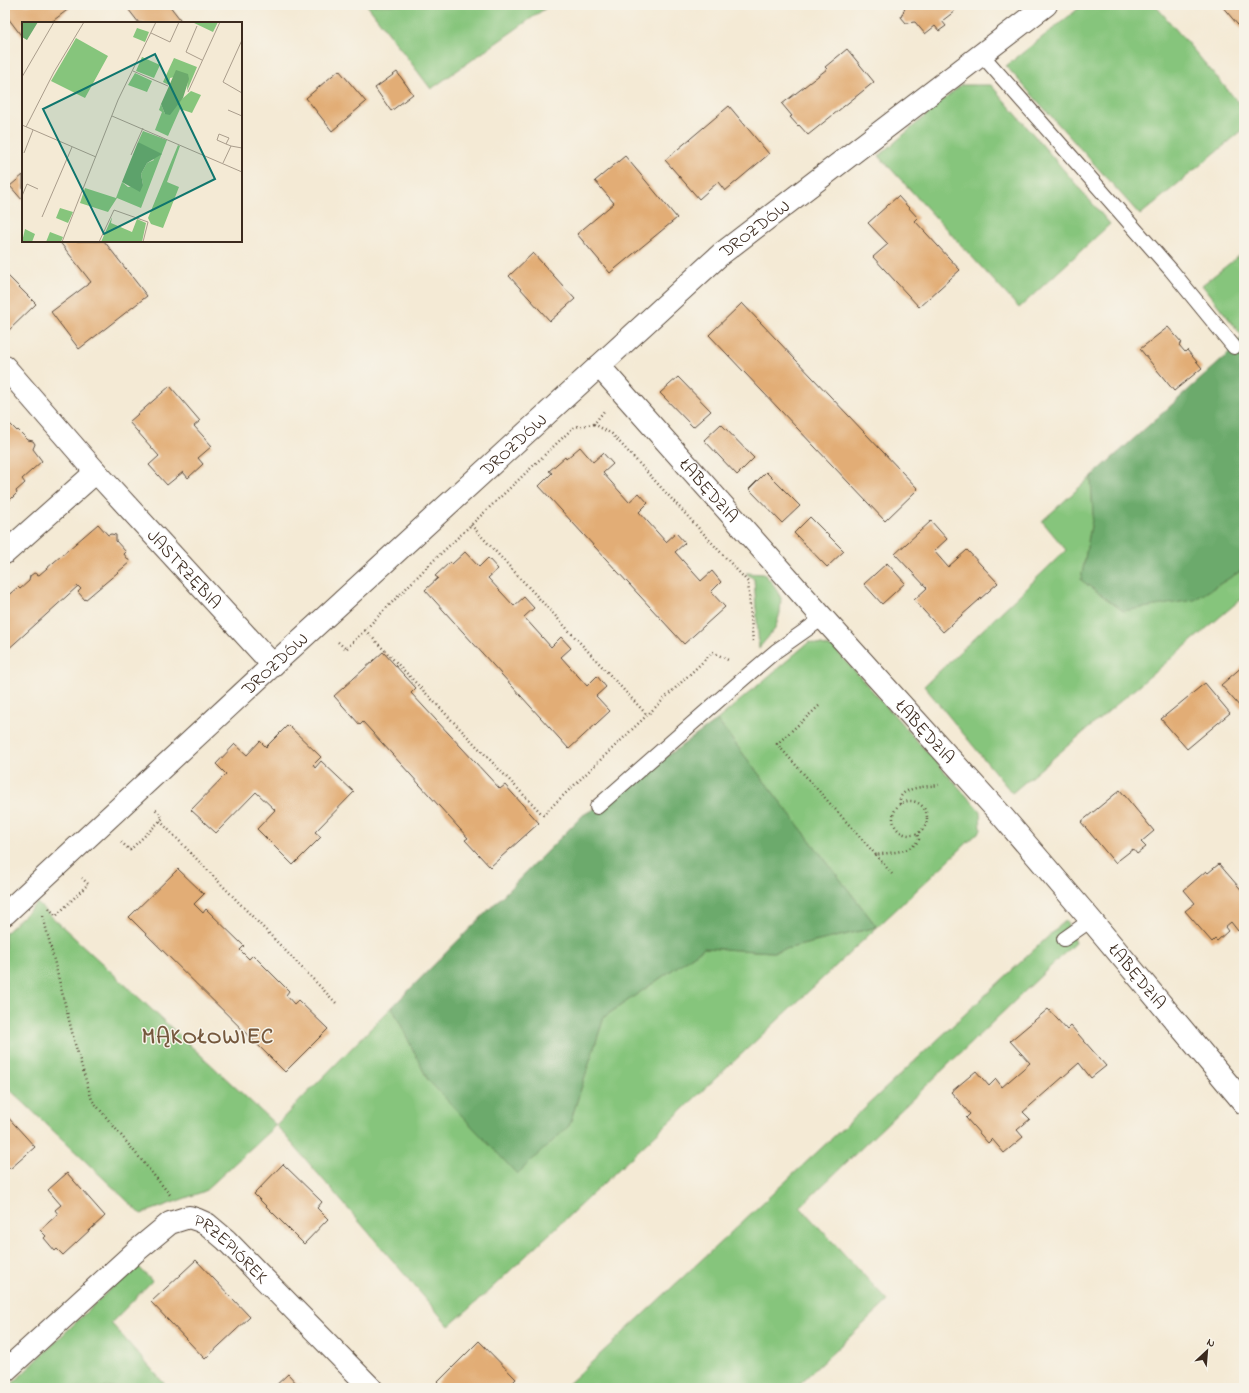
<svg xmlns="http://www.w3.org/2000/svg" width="1249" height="1393" viewBox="0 0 1249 1393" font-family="'Indie Flower',sans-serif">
<rect width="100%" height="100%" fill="#f7f3e8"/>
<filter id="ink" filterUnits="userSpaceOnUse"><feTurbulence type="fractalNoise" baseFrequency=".025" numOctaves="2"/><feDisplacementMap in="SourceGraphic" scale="8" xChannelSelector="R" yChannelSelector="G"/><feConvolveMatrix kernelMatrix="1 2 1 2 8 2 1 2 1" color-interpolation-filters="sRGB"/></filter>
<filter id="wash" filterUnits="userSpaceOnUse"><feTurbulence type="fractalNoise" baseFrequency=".012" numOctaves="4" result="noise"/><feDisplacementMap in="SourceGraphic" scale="16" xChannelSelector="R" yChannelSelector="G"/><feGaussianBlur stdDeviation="0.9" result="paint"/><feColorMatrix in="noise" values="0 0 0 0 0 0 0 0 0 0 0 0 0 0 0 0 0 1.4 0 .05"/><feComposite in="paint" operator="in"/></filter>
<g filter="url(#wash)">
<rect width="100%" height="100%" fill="#f4ead5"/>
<g fill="#86c57c" stroke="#60784d">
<path d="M367,5H550L431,89Z"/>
<path d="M1083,5H1155L1244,109V129L1140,215L1006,66Z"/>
<path d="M961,85H991L1110,224L1019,308L879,156Z"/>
<path d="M1244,252V335L1243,337L1202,285Z"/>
<path d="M1091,477L1093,515L1081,580L1194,600L1244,569V604L1240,600L1012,793L924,686L1066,550L1042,521Z"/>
<path d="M746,573L764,574L773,584L781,598L780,613L775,629L759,648L754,579Z"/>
<path d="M809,642L834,648L980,811L981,830L481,1298L449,1326L276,1125L205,1191L141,1214L5,1085V933L37,903L276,1125L392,1007L428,1080L569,1126L604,1017L704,948L773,952L877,927L717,720Z"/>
<path d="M1066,920L1075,943L800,1207L888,1301L795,1388H564Z"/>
<path d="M136,1264L152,1281L111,1323L168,1388H8Z"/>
</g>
<g fill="#6caa6c" stroke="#546a45">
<path d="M1244,335V569L1194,600L1123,611L1081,580L1093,515L1091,477L1224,358Z"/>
<path d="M717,720L877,927L773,952L704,948L604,1017L569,1126L517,1174L428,1080L392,1007L583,815L597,807Z"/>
</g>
<g id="blocks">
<g fill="#e2ad76">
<path d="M5,5H68L70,8L50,23H23V38L5,14Z"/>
<path d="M125,5H169L183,23H139Z"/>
<path d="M902,5H960L954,9L955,11L942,21L946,26L939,31L935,26L925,34L915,22L906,23L901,17L905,8Z"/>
<path d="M1221,5H1244V30L1243,31Z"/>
<path d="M847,49L874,82L808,135L799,125L798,126L790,117L792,116L782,104L827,69L825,67Z"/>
<path d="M339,70L366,102L332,131L306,98Z"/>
<path d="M397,72L413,94L391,111L375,88Z"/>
<path d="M729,106L769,154L725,191L718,182L699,199L665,160Z"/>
<path d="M625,156L677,218L610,273L577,234L614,203L595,181Z"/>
<path d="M23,175V201L10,186Z"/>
<path d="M898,196L918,218L915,221L960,270L919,307L873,257L888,244L868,223Z"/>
<path d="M59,241H104L147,296L79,349L51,312L91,282Z"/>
<path d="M533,253L575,299L550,321L509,276Z"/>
<path d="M5,273L36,304L5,334Z"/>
<path d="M742,303L918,489L885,521L709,335Z"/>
<path d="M1168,327L1182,343L1179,345L1185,352L1187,350L1202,368L1174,391L1140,349Z"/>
<path d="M678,377L711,411L693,427L660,393Z"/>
<path d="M170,386L200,421L194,426L212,446L198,458L203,464L188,478L183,472L167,485L149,465L159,456L129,422Z"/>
<path d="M10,424L17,431L18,430L28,440L33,441L35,444L33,449L42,461L22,479L25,483L16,491L17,493L7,503L5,501V428Z"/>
<path d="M721,424L754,458L737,475L704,440Z"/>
<path d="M580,447L593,462L603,453L613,464L603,473L629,502L639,493L648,503L639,512L666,542L676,533L685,543L675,552L701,581L712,571L721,582L711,592L725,607L684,644L539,486L552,473L549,471L565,457L566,459Z"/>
<path d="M766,472L800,506L782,523L749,489Z"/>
<path d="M810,517L844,551L827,567L794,533Z"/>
<path d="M931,521L947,539L934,551L948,567L967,550L998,583L943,632L914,600L927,588L895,554Z"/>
<path d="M98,524L108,535L111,534L116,535V541L126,552L124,554L130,562L85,600L78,592L81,589L78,586L5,652V598L18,587L20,589L29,581L30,576L34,573L39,575Z"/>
<path d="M465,552L479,567L488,558L498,569L488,578L514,606L524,597L534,608L524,617L551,647L561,637L571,648L561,657L587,686L597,676L606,687L596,696L610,711L569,749L425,590L438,578L435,576L450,562L452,564Z"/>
<path d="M887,563L905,583L882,604L864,584Z"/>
<path d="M383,652L416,688L411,693L500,789L505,785L539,823L490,867L465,840L468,838L363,722L360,725L334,696Z"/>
<path d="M1244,665V704L1241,708L1221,685Z"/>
<path d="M1205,683L1230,713L1187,749L1161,719Z"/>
<path d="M288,725L321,757L313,765L315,768L321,761L354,792L315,832L321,837L293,865L257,829L275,810L256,792L216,833L191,810L226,774L216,764L235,744L247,755L260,741L266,747Z"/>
<path d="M1120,790L1154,831L1141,842L1146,847L1137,854L1133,849L1115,863L1081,822Z"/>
<path d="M1219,864L1244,893V926L1238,931L1231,922L1225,927L1228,931L1217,941L1215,939L1212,942L1185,911L1195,903L1184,890L1206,871L1208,873Z"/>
<path d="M178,869L204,894L194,904L203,913L206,909L244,946L240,950L249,959L253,955L289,991L286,995L294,1004L298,1000L328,1029L285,1072L129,917Z"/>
<path d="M1048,1009L1067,1030L1071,1026L1106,1066L1091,1078L1079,1063L1023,1112L1030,1119L1017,1130L1023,1137L1004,1153L992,1139L988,1143L966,1118L970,1114L951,1092L976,1071L989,1086L996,1079L1002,1087L1030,1063L1010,1041Z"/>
<path d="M5,1114L35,1147L10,1169L5,1163Z"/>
<path d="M283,1164L322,1202L317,1208L328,1219L304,1244L254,1194Z"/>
<path d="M67,1173L105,1216L63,1255L57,1249L55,1251L44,1238L46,1236L40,1230L58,1214L55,1210L61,1205L48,1190Z"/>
<path d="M196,1260L250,1317L205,1359L151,1302Z"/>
<path d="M479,1341L516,1379L507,1388H442L437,1383Z"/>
<path d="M288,1374L298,1385L300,1383L305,1388H273Z"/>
</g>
</g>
</g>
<g filter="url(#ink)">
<use href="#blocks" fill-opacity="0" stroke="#574739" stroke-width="1"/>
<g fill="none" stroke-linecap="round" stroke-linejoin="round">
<defs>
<g id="service">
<path d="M982,55L1171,270L1234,347"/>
<path d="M597,807L743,679L776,651L823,618"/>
<path d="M1064,939L1091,920"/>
</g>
<g id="minor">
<path id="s1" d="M599,366L823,618L1003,817L1091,920L1244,1103"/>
<path id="s2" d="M5,367L96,472L273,665"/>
<path d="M5,553L96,472"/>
<path id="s3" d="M5,914L273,665L721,254L1046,5"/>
<path id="s4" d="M5,1371L135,1252L170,1223L189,1217L198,1220L207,1224L226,1240L371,1388"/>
</g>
</defs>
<use href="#service" stroke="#574739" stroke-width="16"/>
<use href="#minor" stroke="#574739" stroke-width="24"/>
<g stroke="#574739" stroke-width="2.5" stroke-dasharray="1 3" stroke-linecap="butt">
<path d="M594,424L612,434L748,582L753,642"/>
<path d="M471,525L647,715"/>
<path d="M365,630L543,815L713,652L730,661"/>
<path d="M338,642L346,649L430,564L574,427L594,424L604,411"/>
<path d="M819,706L777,744L876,855C890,852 912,853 919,839L917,834"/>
<circle cx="910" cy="818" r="17"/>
<path d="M900,804C897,786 927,787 939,785"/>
<path d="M160,821L338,1005"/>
<path d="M121,842L130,850L163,818L155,809"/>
<path d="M876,855L892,874"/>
<path d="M49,908L56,916L88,884L82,878"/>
<path d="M43,916L75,1044L92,1100L171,1196"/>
</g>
<use href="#service" stroke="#fff" stroke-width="14"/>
<use href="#minor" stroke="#fff" stroke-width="22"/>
</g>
</g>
<g text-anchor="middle" stroke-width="3" stroke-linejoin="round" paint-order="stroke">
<g font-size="18" fill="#3b2a1e" stroke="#f7f3e8">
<text dy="6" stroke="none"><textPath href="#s3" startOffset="1016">DROZDÓW</textPath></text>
<text dy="6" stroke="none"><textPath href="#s3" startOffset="692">DROZDÓW</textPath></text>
<text dy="6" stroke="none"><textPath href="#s1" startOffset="166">ŁABĘDZIA</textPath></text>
<text dy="6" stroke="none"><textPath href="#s2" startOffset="270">JASTRZĘBIA</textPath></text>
<text dy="6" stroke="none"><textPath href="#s3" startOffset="368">DROZDÓW</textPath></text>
<text dy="6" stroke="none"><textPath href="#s1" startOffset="490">ŁABĘDZIA</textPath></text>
<text dy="6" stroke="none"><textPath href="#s1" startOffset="814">ŁABĘDZIA</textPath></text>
<text dy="6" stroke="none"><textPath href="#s4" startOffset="295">PRZEPIÓREK</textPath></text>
</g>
<g font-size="22" font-weight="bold" letter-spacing="1" fill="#75583d" stroke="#f7f3e8">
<text x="208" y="1043">MĄKOŁOWIEC</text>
</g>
</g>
<g transform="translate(22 22)">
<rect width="220" height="220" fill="#f4ead5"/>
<path d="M170,0H196L191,10ZM115,6L127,10L123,20L111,15ZM54,16L86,34L63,76L29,59ZM120,35L138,43L132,56L114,49ZM152,36L175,45L165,69L166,52L148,56L147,63L141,60ZM113,51L130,59L125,70L106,63ZM169,69L179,73L170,91L158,87L146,114L133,108L140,90L137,88L139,82L143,92ZM121,109L145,118L119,186L95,176L86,190L58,181L63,166L94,176L100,160L106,165L121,163L119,152L125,141L132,138L116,120ZM156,123L158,124L145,160L157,165L141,206L129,202L126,196ZM38,186L51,190L46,201L34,196ZM90,195L89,201L110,210L115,197L124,201L120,220H79ZM3,207L13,212L10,220H0ZM28,210L41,215L39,220H24Z" fill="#86c57c"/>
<path d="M0,0H16L5,18L0,15ZM154,48L166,52L167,57L161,76L148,93L143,92L139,82ZM116,120L140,132L125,141L119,152L121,163L118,170L100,160Z" fill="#6caa6c"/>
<path fill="none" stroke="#aa9d8c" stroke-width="1" d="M175,4L164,30L180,38M129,11L148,20L157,0M220,18L201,60L220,71M111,49L146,64M0,55L32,0M166,70L198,0M206,88L220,94M90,94L220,150M0,103L74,135M4,105L32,50L62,0M204,122L195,118L197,112L207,116L204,122L209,124M2,131L11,108M109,133L121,106M201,141L209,124L220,126M0,174L5,162L16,167M20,195L50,125M40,220L96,78L134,0M77,220L92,188L126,200L121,220"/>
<path fill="#0f766e" fill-opacity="0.15" stroke="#0f766e" stroke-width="2" d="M133,32L193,157L82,212L21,87Z"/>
<rect width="220" height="220" fill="none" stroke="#3b2a1e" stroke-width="2"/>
</g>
<rect width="1249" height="1393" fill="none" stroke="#f7f3e8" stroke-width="20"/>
<g transform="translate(1207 1351) rotate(26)" stroke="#f7f3e8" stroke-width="3" paint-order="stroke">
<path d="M0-3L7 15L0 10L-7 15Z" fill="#3b2a1e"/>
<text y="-6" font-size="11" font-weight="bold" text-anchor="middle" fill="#3b2a1e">N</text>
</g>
</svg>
